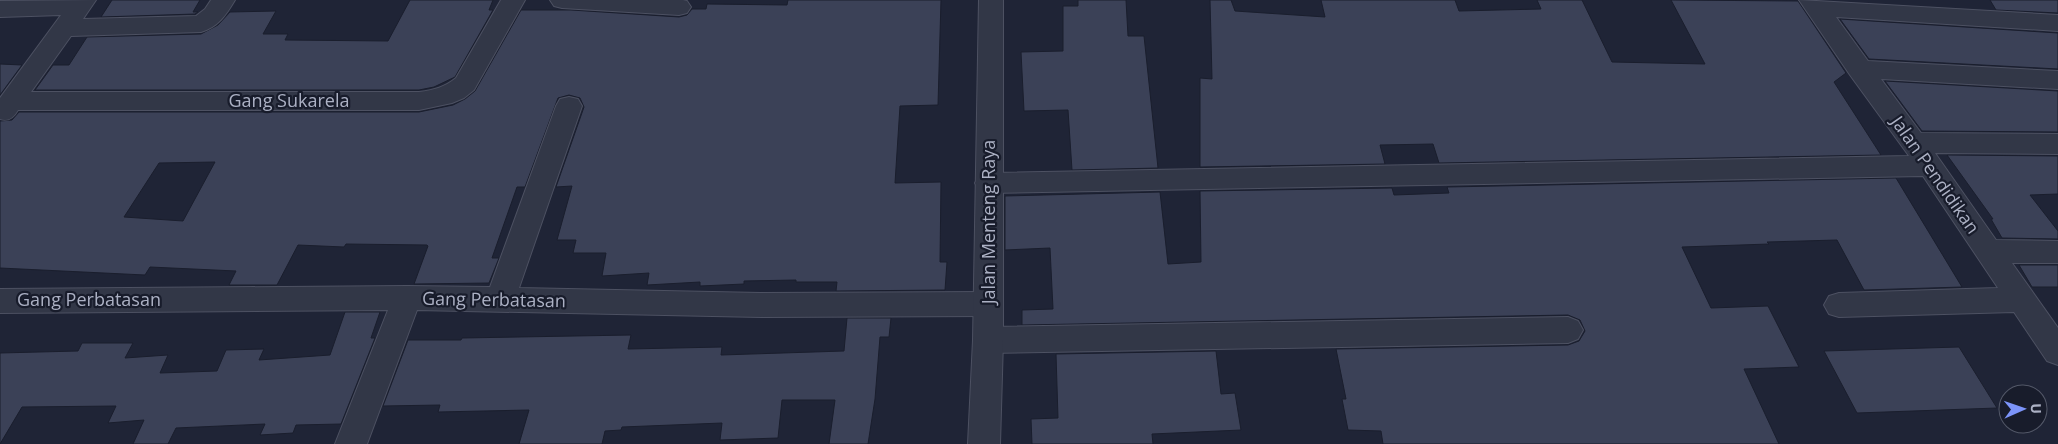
<svg xmlns="http://www.w3.org/2000/svg" width="2058" height="444" viewBox="0 0 2058 444" font-family="'Open Sans',sans-serif">
<rect width="100%" height="100%" fill="#1f2436"/>
<g fill="#3b4157" stroke="#1a1e2d" fill-rule="evenodd">
<path d="M112,0H200L193,12H198L195,14L101,17Z"/>
<path d="M410,0H493L489,10H493L455,77L434,87L419,90H35L53,65H69L87,37L201,34L218,25L230,12L276,11L263,34H288L285,40L388,41Z"/>
<path d="M788,0H941L938,105L900,106L895,183L941,182L940,262H947L945,290L836,291L837,282H796V280L744,281V284L700,286V282L647,285L649,273L602,276L606,253H573L576,240H557L572,186L556,187L584,107L580,98L569,95L558,98L525,187H517L492,258H499L489,283L414,284L428,246L427,245L346,244L344,247L298,245L277,285H229L236,271L150,267L145,275L0,268V121L12,120L19,112H419L453,105L465,99L475,91L521,10H571L679,17L687,15L692,9H706L707,4L787,5ZM215,162L183,221L124,217L159,163Z"/>
<path d="M1078,0H1126L1128,36H1144L1158,168L1072,170L1068,110L1024,111L1021,52L1063,51V6H1078Z"/>
<path d="M1210,0H1231L1235,11L1325,17L1321,0H1455L1459,11L1541,9L1537,0H1582L1612,62L1705,64L1671,0L1798,1L1846,73L1834,82L1881,155L1439,163L1433,144L1380,145L1385,164L1200,167V78L1212,79Z"/>
<path d="M1990,0H2058V13L1996,10Z"/>
<path d="M1840,19L2058,33V69L1869,59Z"/>
<path d="M0,64L22,65L0,95Z"/>
<path d="M1885,81L2058,91V132L1922,131Z"/>
<path d="M1947,155L2058,156V194L2030,195L2058,231V239L2002,238L1991,219H1993Z"/>
<path d="M1896,178L1962,287L1864,290L1837,240L1767,242L1769,244L1682,247L1711,308L1768,306L1799,367L1744,369L1779,444H1383L1381,431L1348,430L1342,399H1346L1336,349L1568,345L1579,341L1585,331L1580,320L1568,315L1022,325V310L1053,309L1050,248L1005,250V196L1160,192L1168,264L1201,262L1200,191L1392,188L1394,195L1449,193L1447,187Z"/>
<path d="M2019,265H2058V287H2032Z"/>
<path d="M345,312H380L371,338H375L341,424L296,425L293,433L260,435L265,424L176,428L168,444H133L144,420L108,423L116,406L22,407L0,444V353L78,351L82,343H133L125,358L168,355L160,373L217,371L226,350L264,349L259,360L330,355Z"/>
<path d="M847,318H891L889,337H880L875,399L868,444H829L835,400H782L778,438L720,440L722,423L622,427L621,430L605,431L602,444H519L529,410L438,412L440,405L383,406L408,340H461L462,338L631,335L628,349L722,347L721,355L844,351Z"/>
<path d="M1959,347L1997,408L1857,413L1824,351Z"/>
<path d="M1216,351L1221,394L1235,393L1241,430L1152,434L1153,444H1032L1031,419L1058,418L1056,354Z"/>
</g>
<g fill="none" stroke-linecap="round" stroke-linejoin="round">
<defs>
<g id="minor">
<path d="M96,0L83,19L196,16L205,9L211,0H235C226,15 218,27 201,32L71,36L31,92H419C434,90 445,87 456,78L501,0H525L474,90L464,98L452,103L419,110H18C14,117 9,122 0,119V98L61,15L0,17V1Z"/>
<path d="M550,0H683L687,1L691,7L687,13L679,15L562,8L554,6Z"/>
<path d="M1799,0L2058,15V31L1836,17L1868,61L2058,71V89L1881,79L1921,133L2058,134V154L1935,153L1996,240L2058,241V263H2012L2058,328V365L2047,361L2014,312L1839,317L1829,314L1824,305L1829,296L1839,293L1998,288L1923,176L988,193L979,190L975,183L979,176L988,173L1909,156L1850,75Z"/>
<path d="M569,97L578,99L582,106L519,288L761,293L988,292L998,295L1003,304L998,313L988,316L761,317L417,310L367,444H335L388,310L0,313V289L407,286L490,287L556,106L560,99Z"/>
<path d="M1568,317L1578,321L1583,330L1578,339L1568,343L988,353L978,349L973,340L978,331L988,327Z"/>
</g>
<path id="tertiary" d="M979,0H1003V340L1000,444H968L973,340Z"/>
</defs>
<use href="#minor" stroke="#4d5162" stroke-width="2"/>
<use href="#tertiary" stroke="#4d5162" stroke-width="2"/>
<use href="#minor" fill="#323747" fill-rule="evenodd"/>
<use href="#tertiary" fill="#323747" fill-rule="evenodd"/>
</g>
<g text-anchor="middle" stroke-width="4.5" stroke-linejoin="round" paint-order="stroke">
<g font-size="18" fill="#acb1c4" stroke="#181c2b">
<text x="289" y="107">Gang Sukarela</text>
<text transform="translate(1935 175) rotate(55)" y="6">Jalan Pendidikan</text>
<text transform="translate(989 222) rotate(-90)" y="6">Jalan Menteng Raya</text>
<text x="89" y="306">Gang Perbatasan</text>
<text transform="translate(494 300) rotate(1)" y="6">Gang Perbatasan</text>
</g>
</g>
<g transform="translate(2023 409) rotate(88)"><circle r="24" fill="#181c2b" stroke="#535868"/>
<path d="M0-4L9 19L0 12L-9 19Z" fill="#7c94f9"/>
<text y="-8" font-size="14" font-weight="bold" text-anchor="middle" fill="#acb1c4">U</text>
</g>
</svg>
